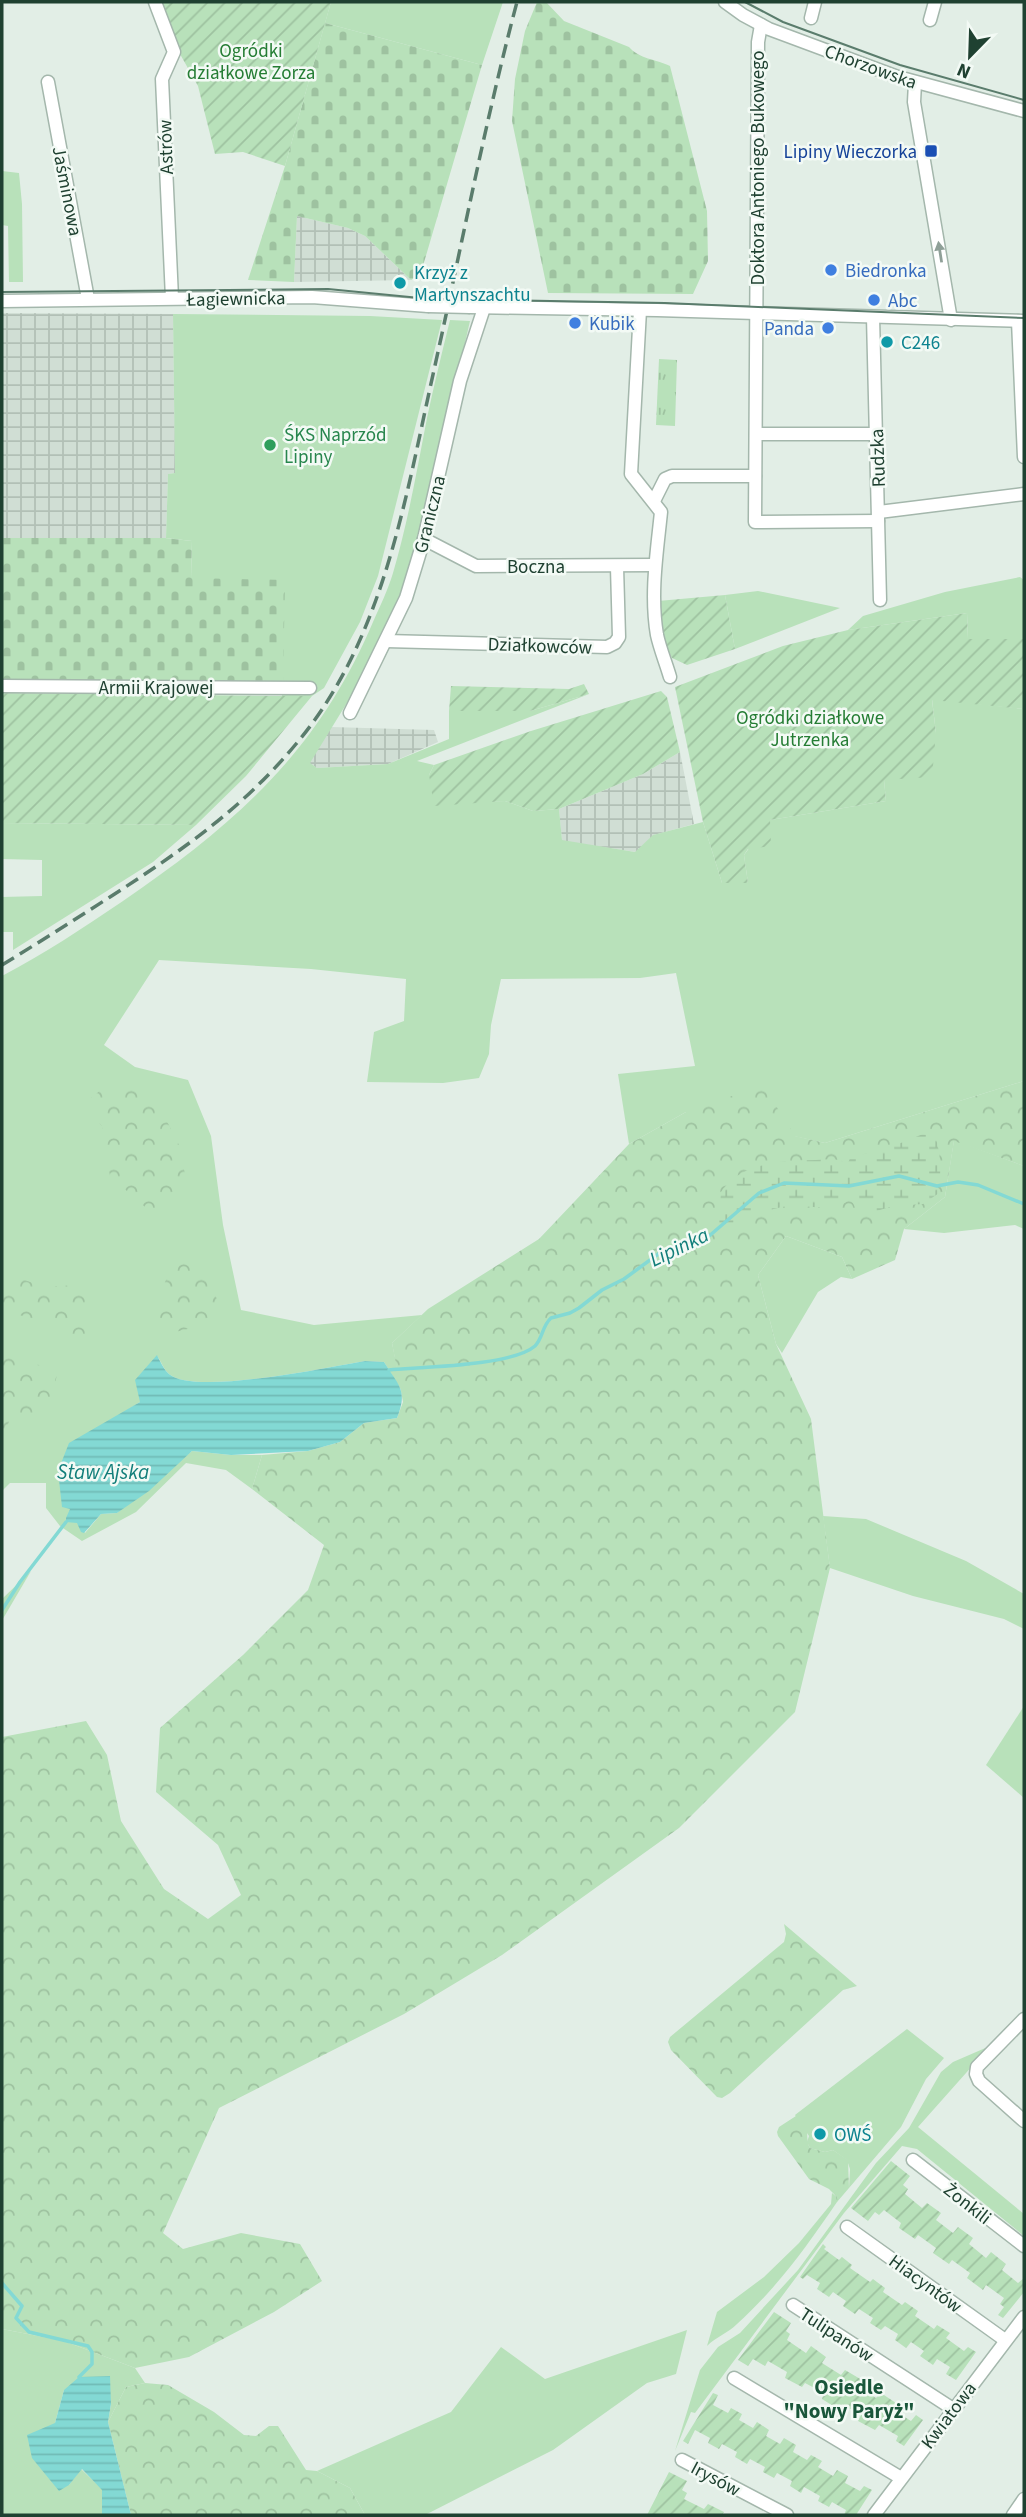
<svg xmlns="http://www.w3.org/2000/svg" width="1026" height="2517" viewBox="0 0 1026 2517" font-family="'Source Sans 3',sans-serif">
<defs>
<pattern id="industrial-grid" width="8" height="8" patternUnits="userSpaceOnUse" patternTransform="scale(1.75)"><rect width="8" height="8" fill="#d0ded4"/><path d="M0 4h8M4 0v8" fill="none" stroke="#b2c0b6"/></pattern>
<pattern id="forest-crowns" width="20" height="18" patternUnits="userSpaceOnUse" patternTransform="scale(1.75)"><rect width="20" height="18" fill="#b8e1ba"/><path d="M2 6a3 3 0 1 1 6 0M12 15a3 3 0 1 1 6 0" fill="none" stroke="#9ec2a0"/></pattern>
<pattern id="wetland-marsh" width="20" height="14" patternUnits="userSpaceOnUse" patternTransform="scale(1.75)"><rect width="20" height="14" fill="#b8e1ba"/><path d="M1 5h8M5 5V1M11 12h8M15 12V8" fill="none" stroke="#9ec2a0"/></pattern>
<pattern id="cemetery-stones" width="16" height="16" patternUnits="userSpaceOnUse" patternTransform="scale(1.75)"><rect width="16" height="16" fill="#b8e1ba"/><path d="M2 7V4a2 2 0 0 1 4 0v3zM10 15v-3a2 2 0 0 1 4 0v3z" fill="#9ec2a0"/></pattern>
<pattern id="park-tufts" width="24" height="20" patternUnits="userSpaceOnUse" patternTransform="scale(1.75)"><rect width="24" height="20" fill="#b8e1ba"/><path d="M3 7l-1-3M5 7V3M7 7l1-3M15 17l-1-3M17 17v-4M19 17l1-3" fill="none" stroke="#9ec2a0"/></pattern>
<pattern id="garden-furrows" width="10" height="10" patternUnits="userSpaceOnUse" patternTransform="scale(1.75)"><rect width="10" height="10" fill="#b8e1ba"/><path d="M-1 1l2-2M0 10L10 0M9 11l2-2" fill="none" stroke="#9ec2a0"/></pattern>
<pattern id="water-rules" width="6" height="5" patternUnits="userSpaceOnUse" patternTransform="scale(1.75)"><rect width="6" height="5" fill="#83d9d4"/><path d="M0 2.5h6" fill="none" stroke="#71bbb6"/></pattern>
</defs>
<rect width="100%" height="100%" fill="#e2eee6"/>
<g fill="url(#industrial-grid)">
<path d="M297,216L348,228L365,236L411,280L294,282Z"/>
<path d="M2,313L173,314L175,473L168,474L166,538H2Z"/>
<path d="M331,727L434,730L438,742L388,764L317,768L309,763Z"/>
<path d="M680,752L694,824L654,835L636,852L562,841L559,809L643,774Z"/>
</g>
<g fill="#b8e1ba">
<path d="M331,2H503L482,65L325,23Z"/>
<path d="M2,171L19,173L22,204L23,282H9L8,226L2,225Z"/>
<path d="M173,314L370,316L442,320L378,576L360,622L324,688L312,696H282L283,682L191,578L192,541L166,538L168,474L175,473Z"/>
<path d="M450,320L470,321L427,509L397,608L361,680L310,763L317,768L388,764L449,739V711H530L589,694L417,761L434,765L429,775L476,802L505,801L533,811L559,809L562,840L635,852L653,835L703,822L722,883H748L744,855L770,820L886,801L884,780L936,733L932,699L1024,709V1081L825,1143L686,1112L629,1144L618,1074L695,1066L676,973L640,978L501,979L491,1025L489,1054L479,1078L443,1083L367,1082L374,1032L404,1021L406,979L311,969L159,960L104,1045L135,1067L188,1080L211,1136L223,1225L241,1310L314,1325L422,1315L392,1343L402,1391L384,1362L365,1361C329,1367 194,1396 169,1374C164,1370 161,1361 157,1356L140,1402L129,1409L70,1509L85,1533L101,1514L117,1513L192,1451L231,1455H262L252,1489L226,1470L186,1463L136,1512L82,1541L60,1526L46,1508V1483H10L2,1491V976C44,954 83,928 123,901C237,823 318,751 373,622C380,606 388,590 393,573C408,522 417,470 427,418C434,385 442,352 450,320Z"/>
<path d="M1020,577L1024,580V639H968L967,613L848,630L863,616L945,592Z"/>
<path d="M758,591L840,608L735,649L725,595Z"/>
<path d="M2,823L196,825L153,862L13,950V932H2V897L42,896V860L2,859Z"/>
<path d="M954,1140L1024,1166V1229L1015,1225L944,1233L904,1229L945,1197Z"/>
<path d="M786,1236L842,1257L852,1279L841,1277L818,1292L782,1353L776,1344L758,1275Z"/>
<path d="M823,1516L866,1519L966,1561L1024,1594V1629L1004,1619L913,1596L830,1568Z"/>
<path d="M31,1571L4,1617L2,1620V1599Z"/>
<path d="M1024,1706V1798L986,1765Z"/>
<path d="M907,2029L944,2058L926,2079L901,2127L849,2188L850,2169L847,2160L833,2150L825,2152L810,2148L807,2142L809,2136L795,2115Z"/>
<path d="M990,2046L918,2127L1024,2214V2236L917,2149L902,2146L844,2213L695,2413L691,2412L675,2451L700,2370L718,2347L740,2333L798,2270L876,2163L909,2128L941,2072L953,2062Z"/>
<path d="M832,2193L838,2198L837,2202C807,2246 777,2288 737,2324C728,2333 716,2337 707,2346L717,2312L764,2277L799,2243L831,2204Z"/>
<path d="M2,2329L64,2341L135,2368L145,2383L126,2387L108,2422L111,2404L64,2390L55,2423L69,2485L81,2469L102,2489V2515H2Z"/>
<path d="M687,2330L676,2374L647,2383L553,2450L425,2515H365L350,2488L317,2471L451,2412L501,2347L545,2379Z"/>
</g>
<g fill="url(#forest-crowns)">
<path d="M1024,1081V1166L954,1141L945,1197L904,1229L895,1260L852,1279L842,1257L786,1236L758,1275L776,1344L811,1419L830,1568L795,1712L679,1828L502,1955L404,2014L219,2108L163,2233L183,2249L241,2233L300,2244L322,2281L274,2312L189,2357L135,2368L64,2341L2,2329V1737L86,1721L107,1755L121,1821L164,1889L208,1919L241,1895L218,1845L156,1792L160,1728L243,1655L308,1590L324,1545L252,1489L262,1455L308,1451L340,1442L364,1423L397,1418L403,1402L392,1343L428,1309L539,1239L629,1144L686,1112L763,1085L795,1136L825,1143Z"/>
<path d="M110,1082L154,1096L179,1145L185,1174L174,1188L169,1207L153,1214L110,1176L102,1126L83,1105Z"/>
<path d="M175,1253L199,1263L223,1311L208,1324L167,1334L155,1324L160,1297Z"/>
<path d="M8,1274L44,1287L77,1285L89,1307V1344L40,1321L2,1310V1283Z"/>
<path d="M2,1347L57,1374L50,1410L10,1418L2,1444Z"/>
<path d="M784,1924L857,1986L843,1990L730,2093L722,2098L717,2097L671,2050L668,2042L670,2037L784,1942L786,1934Z"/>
<path d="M799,2114C812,2124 804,2136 810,2148L825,2152L833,2150L848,2160L849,2188L837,2202L836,2196L829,2189L809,2179L778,2136L777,2132L779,2127Z"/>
<path d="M145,2383L168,2385L214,2412L244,2435L256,2436L269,2426H278L306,2470L317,2471L350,2488L365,2515H131L108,2422L126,2387Z"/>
</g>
<path fill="url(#wetland-marsh)" d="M923,1134L935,1137C939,1146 941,1164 940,1175C939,1182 936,1185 939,1193L923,1204L893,1206L870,1213L855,1207L849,1195L846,1202C827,1214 804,1202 782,1207C760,1211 742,1226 719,1225L721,1192C746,1156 794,1162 833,1159L842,1161L845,1168L851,1157L886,1149Z"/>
<g fill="url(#cemetery-stones)">
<path d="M537,2H546L564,21L629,47C639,59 656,59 670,66L707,211L708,261L693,294L548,293L512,121L515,79L525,31Z"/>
<path d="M325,23L482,65L425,259L420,274L411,280L365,236L348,228L297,216L294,282L248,280L285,166Z"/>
<path d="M2,538H165L192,541L191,578L285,580L283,682L2,679Z"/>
</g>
<path fill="url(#park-tufts)" d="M659,359L677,360L675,426L656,425Z"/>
<g fill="url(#garden-furrows)">
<path d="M157,2H331L285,166L243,152L215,154L198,86L167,31Z"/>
<path d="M725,595L735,649L687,665L672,658L665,645L658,601Z"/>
<path d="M967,613L968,639H1024V709L932,700L936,733L932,777L884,780L886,801L770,820L771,846L748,849L744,855L748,883H722L703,822L675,687L783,646L848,630Z"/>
<path d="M584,684L589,694L530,711H449L451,686L569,689Z"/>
<path d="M661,691L667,697L680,752L643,774L559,809L533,811L505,801L434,806L429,775L434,765L531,731Z"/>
<path d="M2,693L282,696H312L246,776L196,825L2,823Z"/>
<path d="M891,2161L910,2176L903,2185L908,2189L905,2194L922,2208L927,2203L941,2213L936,2220L953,2233L958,2227L973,2238L969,2244L986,2258L991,2252L1006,2264L1002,2270L1018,2283L1024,2278V2292L1003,2318L998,2315L1004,2307L1000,2304L1004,2298L986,2285L983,2290L967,2278L970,2273L952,2260L949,2264L933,2253L936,2248L918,2235L915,2239L899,2228L901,2223L884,2210L879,2215L875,2212L868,2221L851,2208Z"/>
<path d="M823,2244L826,2247L824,2249L839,2260L842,2257L852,2265L850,2268L870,2282L873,2279L885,2288L883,2292L902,2305L905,2302L918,2311L915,2316L934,2329L937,2325L950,2333L946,2338L964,2351L968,2347L976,2352L956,2380L946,2374L950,2367L937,2359L933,2365L920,2356L924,2351L911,2342L906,2348L895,2340L898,2334L885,2326L881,2330L870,2323L873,2318L859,2309L855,2314L843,2306L846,2301L833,2292L829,2297L817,2289L820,2283L807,2275L803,2279L800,2277Z"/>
<path d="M774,2312L791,2323L786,2331L790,2334L787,2340L806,2353L811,2346L826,2357L822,2363L841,2375L845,2370L862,2380L858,2387L876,2398L881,2393L896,2403L892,2409L911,2421L916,2415L923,2420L904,2446L896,2441L898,2436L879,2425L875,2430L858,2421L861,2415L842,2404L838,2409L822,2399L824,2393L805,2383L802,2387L785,2378L787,2372L768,2361L765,2366L753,2359L748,2366L738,2360Z"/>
<path d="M713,2393L718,2395L713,2405L728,2413L731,2408L742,2414L739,2420L753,2428L757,2422L769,2430L766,2436L780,2444L784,2438L796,2445L793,2452L807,2460L811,2455L822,2461L818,2467L833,2476L837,2470L848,2476L845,2483L860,2491L864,2486L872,2490L856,2515H844L846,2510L832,2502L829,2507L818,2501L820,2496L804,2487L801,2493L790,2486L792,2481L777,2473L774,2478L763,2472L765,2467L750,2459L747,2464L735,2457L737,2452L722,2444L719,2449L708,2443L710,2438L695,2430L688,2444L683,2441Z"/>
<path d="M669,2472L687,2481L682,2490L687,2493L684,2499L704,2509L708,2504L724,2512L722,2515H647Z"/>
</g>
<g fill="url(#water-rules)">
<path d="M157,1355C160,1361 164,1370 169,1374C194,1396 329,1367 365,1361L384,1362C399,1386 408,1390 397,1418L364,1423L340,1442L308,1451L231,1455L192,1451L149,1491L117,1513L101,1514L84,1533L81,1532L77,1523L66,1522V1518L70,1509L62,1507L58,1471L69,1443L140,1402L135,1380Z"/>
<path d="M110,2376L111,2404L108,2422L131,2515H102V2490L82,2469L69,2485L59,2491L32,2458L27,2435L55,2423L64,2390L79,2377Z"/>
</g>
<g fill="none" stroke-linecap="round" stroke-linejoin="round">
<g stroke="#83d9d4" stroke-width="3.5">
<path d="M389,1370C422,1367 512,1366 535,1346C543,1338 542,1326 551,1318L570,1313L579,1308L602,1290L624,1279L661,1252L708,1237L759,1193L784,1183L849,1186L899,1176L937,1186L958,1182L978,1185L1024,1204"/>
<path d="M2,1610L20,1582L66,1522"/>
<path d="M2,2283L22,2306L16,2318L29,2332L88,2346L92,2352V2364L79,2377"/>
</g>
<defs>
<g id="minor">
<path d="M155,2L174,52L162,79L172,298"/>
<path d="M725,2L743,15L769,29L898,77L1024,111"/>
<path d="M811,18L815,2"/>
<path d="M930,20L935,2"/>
<path d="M761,25L758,42L755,522L878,521"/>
<path d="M48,82L88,299"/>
<path d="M915,83L914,102L951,320"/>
<path d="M2,301L312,297L428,306"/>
<path d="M470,307L657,310L1024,321"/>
<path d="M640,310L631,474L661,512C657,552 650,594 657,635C660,649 666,663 670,677"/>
<path d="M873,317L880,600"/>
<path d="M1018,321L1024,457"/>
<path d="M756,434H876"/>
<path d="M654,501L665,479L672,476H755"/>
<path d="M879,512L1024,494"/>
<path d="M424,539L476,566L655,565"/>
<path d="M386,641L607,647L615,643L619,637L617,567"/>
<path d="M2,686L310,688"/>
<path d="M350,713L406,598L424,539L460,381L484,308"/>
<path d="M1024,2019L977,2067L976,2074L979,2081L1024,2121"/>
<path d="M913,2160L1024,2246"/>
<path d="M847,2227L1005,2340"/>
<path d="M793,2305L953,2409"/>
<path d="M734,2378L901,2478"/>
<path d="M682,2460L787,2515"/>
<path d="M874,2515L1024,2317"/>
<path d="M1013,2515L1024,2499"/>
</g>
</defs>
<use href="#minor" stroke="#a4b7ac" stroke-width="15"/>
<use href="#minor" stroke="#fff" stroke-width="12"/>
<g stroke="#5a7c6c" stroke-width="2">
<path d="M745,2L783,22L900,65L1024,100"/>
<path d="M2,292L328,289L430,299L665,303L1024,318"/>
</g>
<path stroke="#5a7c6c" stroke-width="3.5" stroke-dasharray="14 7" stroke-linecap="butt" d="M2,965C38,943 74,920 110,897C181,851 241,810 296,744C382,642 404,506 432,379C460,254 484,126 517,2"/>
<defs>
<path id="minor-bridge" d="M428,306L470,307"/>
</defs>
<use href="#minor-bridge" stroke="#a4b7ac" stroke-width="15" stroke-linecap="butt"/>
<use href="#minor-bridge" stroke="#fff" stroke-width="12"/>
</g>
<defs><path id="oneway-solid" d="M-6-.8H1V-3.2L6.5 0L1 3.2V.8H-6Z" transform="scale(1.75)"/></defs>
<use fill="#8fa098" href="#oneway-solid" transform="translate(940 252) rotate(-99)"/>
<rect fill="#1a4fb4" stroke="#f3faf5" stroke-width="2.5" x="924" y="144" width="14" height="14" rx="3.5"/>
<g fill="#3f7fe0" stroke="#f3faf5" stroke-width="2.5">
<circle cx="831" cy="270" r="7"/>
<circle cx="874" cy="300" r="7"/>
<circle cx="575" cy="323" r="7"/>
<circle cx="828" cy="328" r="7"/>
</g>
<g fill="#0f9aa8" stroke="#f3faf5" stroke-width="2.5">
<circle cx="400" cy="283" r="7"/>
<circle cx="887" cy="342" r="7"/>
<circle cx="820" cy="2134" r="7"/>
</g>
<circle fill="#2e9e5b" stroke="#f3faf5" stroke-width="2.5" cx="270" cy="445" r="7"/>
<g text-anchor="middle" stroke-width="5" stroke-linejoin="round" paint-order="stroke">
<g font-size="19" fill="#257d34" stroke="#f3faf5">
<text x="251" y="57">Ogródki<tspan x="251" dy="22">działkowe Zorza</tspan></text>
<text x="810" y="724">Ogródki działkowe<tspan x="810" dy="22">Jutrzenka</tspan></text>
</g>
<g font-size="19" fill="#1f4131" stroke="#f3faf5">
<text transform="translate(871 66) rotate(20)" y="7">Chorzowska</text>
<text transform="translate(165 147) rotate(-92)" y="7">Astrów</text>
<text transform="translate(757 168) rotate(-90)" y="7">Doktora Antoniego Bukowego</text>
<text transform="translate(68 191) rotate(79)" y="7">Jaśminowa</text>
<text transform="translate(236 298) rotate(-1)" y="7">Łagiewnicka</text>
<text transform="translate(877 458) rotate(-92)" y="7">Rudzka</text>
<text transform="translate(429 514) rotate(-76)" y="7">Graniczna</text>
<text x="536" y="573">Boczna</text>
<text transform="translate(540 645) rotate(2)" y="7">Działkowców</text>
<text x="156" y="694">Armii Krajowej</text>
<text transform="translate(968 2203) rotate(38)" y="7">Żonkili</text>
<text transform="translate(926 2283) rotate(36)" y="7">Hiacyntów</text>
<text transform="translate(837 2334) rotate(33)" y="7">Tulipanów</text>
<text transform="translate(948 2415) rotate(-53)" y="7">Kwiatowa</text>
<text transform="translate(716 2478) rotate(28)" y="7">Irysów</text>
</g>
<g font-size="19" fill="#164399" stroke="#f3faf5" text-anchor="end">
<text x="917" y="158">Lipiny Wieczorka</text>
</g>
<g font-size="19" fill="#366cbe" stroke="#f3faf5" text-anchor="start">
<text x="845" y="277">Biedronka</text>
<text x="888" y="307">Abc</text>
<text x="589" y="330">Kubik</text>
<text x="814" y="335" text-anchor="end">Panda</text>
</g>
<g font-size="19" fill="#0d838f" stroke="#f3faf5" text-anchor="start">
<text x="414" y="279">Krzyż z<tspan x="414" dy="22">Martynszachtu</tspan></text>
<text x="901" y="349">C246</text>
<text x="834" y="2141">OWŚ</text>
</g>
<g font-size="19" fill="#27864d" stroke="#f3faf5" text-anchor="start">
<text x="284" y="441">ŚKS Naprzód<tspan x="284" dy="22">Lipiny</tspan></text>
</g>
<g font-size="21" font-style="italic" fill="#127e7a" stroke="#f3faf5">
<text transform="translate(679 1247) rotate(-26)" y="7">Lipinka</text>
<text x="103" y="1479">Staw Ajska</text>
</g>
<g font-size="21" font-weight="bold" fill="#19563a" stroke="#f3faf5">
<text x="849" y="2394">Osiedle<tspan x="849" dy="24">"Nowy Paryż"</tspan></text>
</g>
</g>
<rect width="1026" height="2517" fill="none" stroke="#1f4131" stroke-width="7"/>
<g transform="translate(970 56) rotate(203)" stroke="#f3faf5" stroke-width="5" paint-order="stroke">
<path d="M0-5L12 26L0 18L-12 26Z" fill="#1f4131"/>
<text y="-10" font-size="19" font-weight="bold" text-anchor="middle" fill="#1f4131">N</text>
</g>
</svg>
